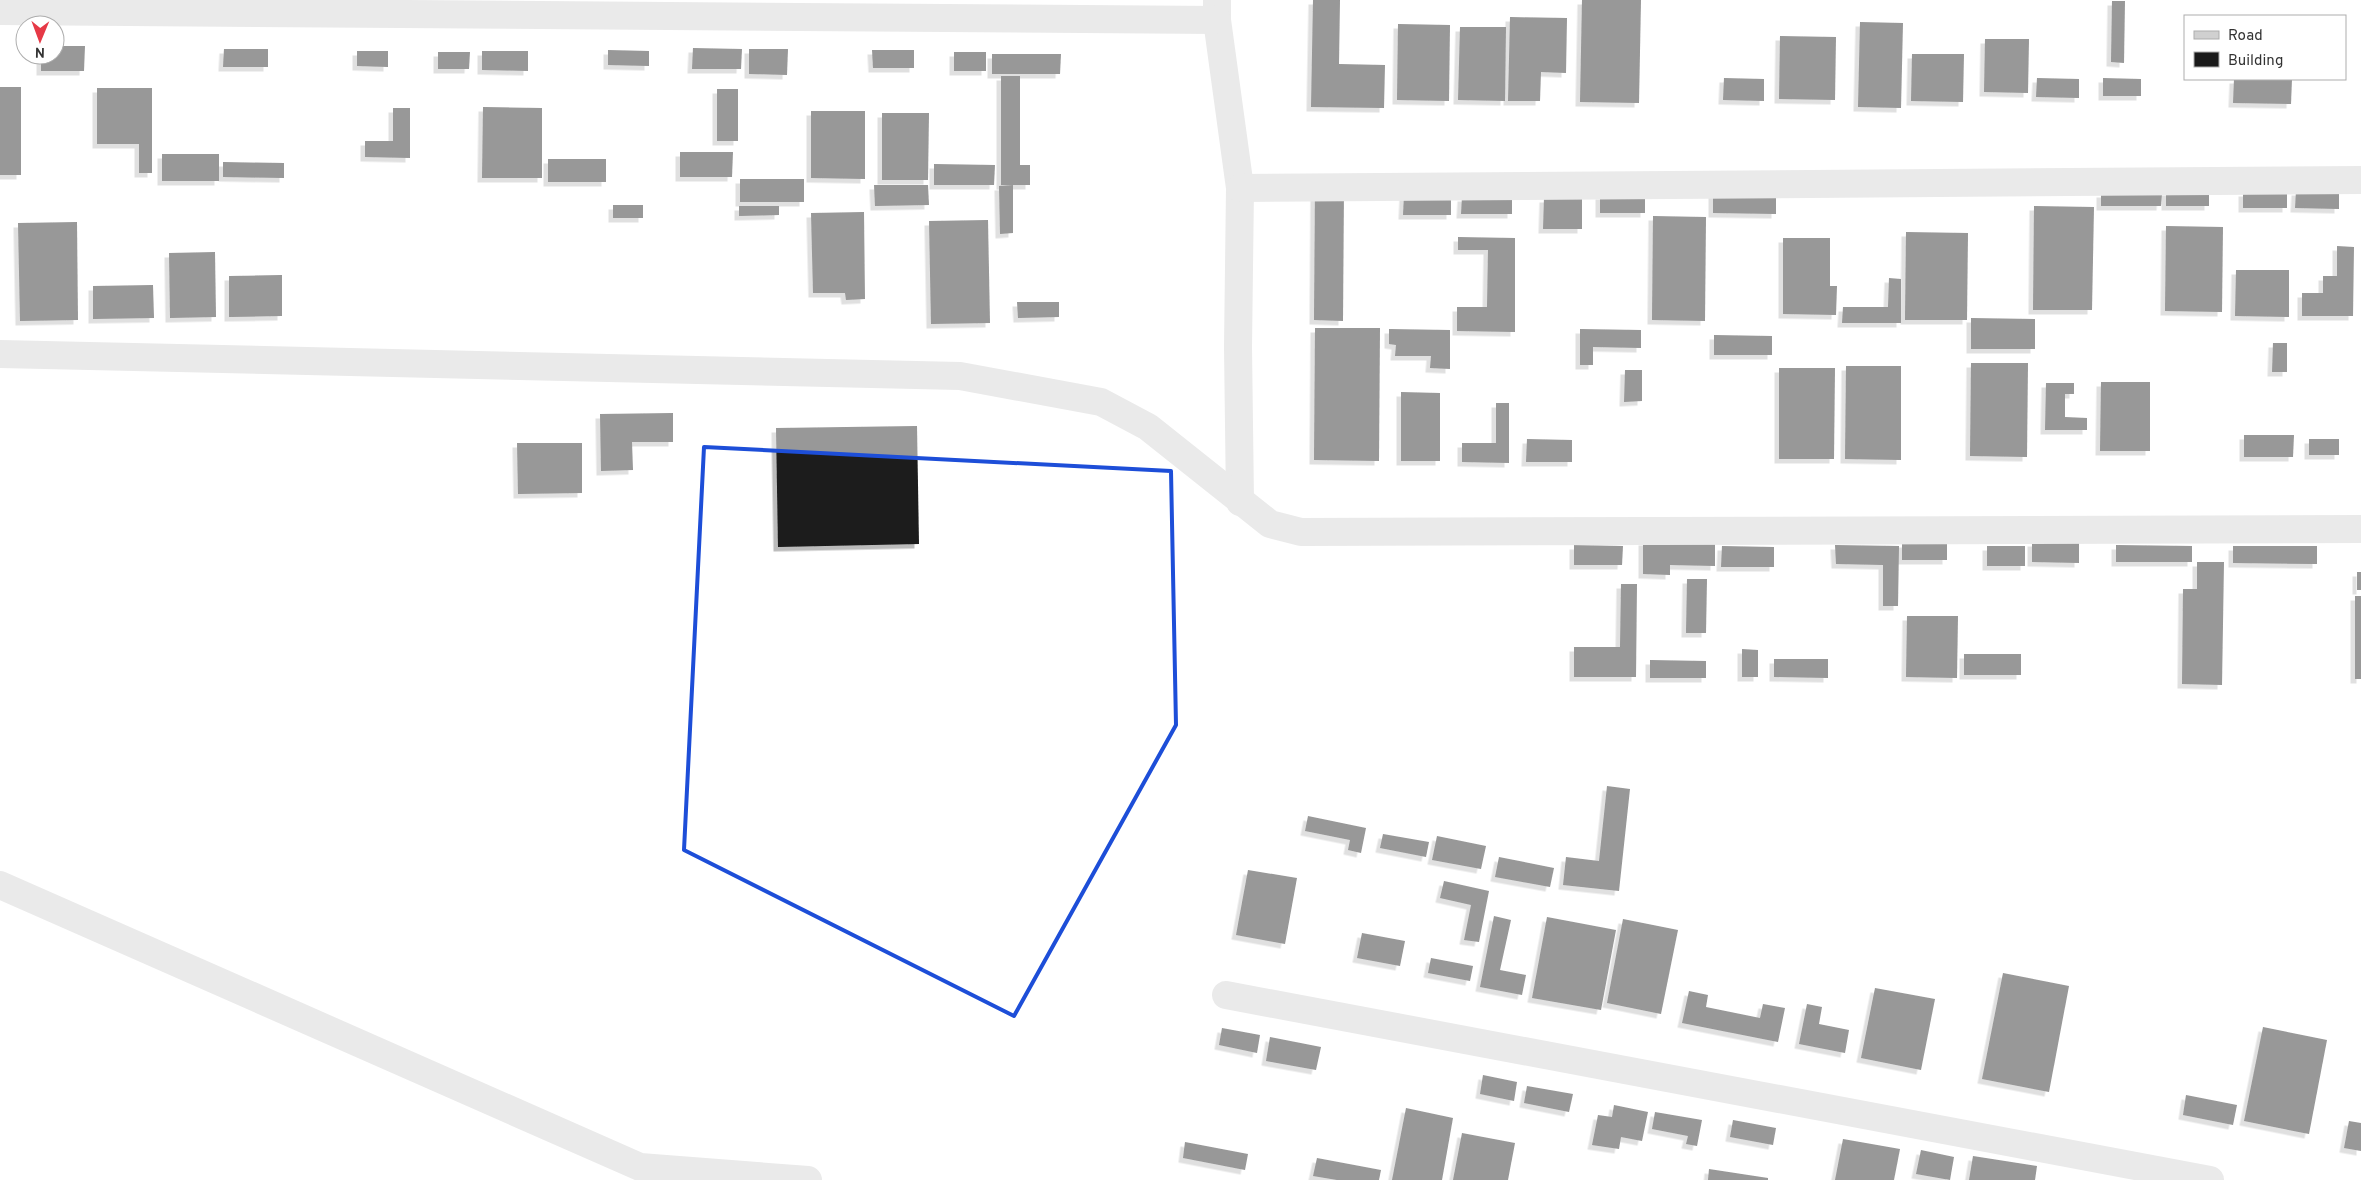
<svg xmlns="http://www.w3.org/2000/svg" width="2361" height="1180" viewBox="0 0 2361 1180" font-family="Overpass,sans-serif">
<defs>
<filter id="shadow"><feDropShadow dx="-4.5" dy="4.5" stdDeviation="0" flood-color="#0004"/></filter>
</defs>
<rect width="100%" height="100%" fill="#fff"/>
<g fill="#1a1a1a" filter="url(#shadow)">
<path d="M1313,0H1340L1339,64L1385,65L1384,108L1311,107Z"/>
<path d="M1582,0H1641L1639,103L1580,102Z"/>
<path d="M2112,1H2125L2124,63L2111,62Z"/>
<path d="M1510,17L1567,18L1566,73L1541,72L1540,101H1508Z"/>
<path d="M1860,22L1903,23L1901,108L1858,107Z"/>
<path d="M1398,24L1450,25L1449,101L1397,100Z"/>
<path d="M1460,27H1506L1505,101L1458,100Z"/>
<path d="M1780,36L1836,37L1835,100L1779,99Z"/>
<path d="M1985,39H2029L2028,93L1984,92Z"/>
<path d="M55,46H85L84,71H41V55H55Z"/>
<path d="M693,48L742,49L741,69H692Z"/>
<path d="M224,49H268V67H223Z"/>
<path d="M749,49H788L787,75L749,74Z"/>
<path d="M608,50L649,51V66L608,65Z"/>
<path d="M872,50H914V68H873Z"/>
<path d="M357,51H388V67L357,66Z"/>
<path d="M482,51H528V71L482,70Z"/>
<path d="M438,52H470L469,69H438Z"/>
<rect x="954" y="52" width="32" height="19"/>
<path d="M992,54H1061L1060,74H992Z"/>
<path d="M1912,54H1964L1963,102L1911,101Z"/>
<path d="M1001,76H1020V165H1030V185H1001Z"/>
<path d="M1724,78L1764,79V101L1723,100Z"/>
<path d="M2037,78L2079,79V98L2036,97Z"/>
<path d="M2103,78L2141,79V96H2103Z"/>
<path d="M2234,79H2292L2291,104L2233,103Z"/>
<rect x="0" y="87" width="21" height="88"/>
<path d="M97,88H152V173H139V144H97Z"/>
<rect x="717" y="89" width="21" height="52"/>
<path d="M483,107L542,108V178H482Z"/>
<path d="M393,108H410V158L365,157V141H393Z"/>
<path d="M811,111H865V179L811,178Z"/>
<path d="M882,113H929L928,180H882Z"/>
<path d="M680,152H733L732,177H680Z"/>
<rect x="162" y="154" width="57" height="27"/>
<rect x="548" y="159" width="58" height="23"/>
<path d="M223,162L284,163V178L223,177Z"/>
<path d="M934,164L995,165L994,185H934Z"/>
<rect x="740" y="179" width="64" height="23"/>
<path d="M874,185H928L929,205L875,206Z"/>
<path d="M1013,185V233L1000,234L999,186Z"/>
<path d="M1315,188L1344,189L1343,321L1314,320Z"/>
<path d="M1713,188L1776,189V214L1713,213Z"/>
<rect x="2166" y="191" width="43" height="15"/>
<path d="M2296,191H2339V209L2295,208Z"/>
<rect x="2243" y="192" width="44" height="16"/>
<path d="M2101,193L2162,194L2161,206H2101Z"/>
<path d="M1404,195H1451V215H1403Z"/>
<rect x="1600" y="195" width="45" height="18"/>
<path d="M1462,197L1512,198V214H1461Z"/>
<path d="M1544,198H1582V229H1543Z"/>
<rect x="613" y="205" width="30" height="13"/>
<path d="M739,206H779V215L739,216Z"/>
<path d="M2034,206L2094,207L2092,310H2033Z"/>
<path d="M864,212L865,299L846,300L845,293H813L811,213Z"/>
<path d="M1653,216L1706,217L1705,321L1652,320Z"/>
<path d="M988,220L990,323L931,324L929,221Z"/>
<path d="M77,222L78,320L20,321L18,223Z"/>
<path d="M2166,226L2223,227L2222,312L2165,311Z"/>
<path d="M1906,232L1968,233L1967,320H1905Z"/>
<path d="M1458,237L1515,238V332L1457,331V307H1487L1488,250H1458Z"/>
<path d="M1783,238H1830V286H1837L1836,315L1783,314Z"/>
<path d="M2337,246L2354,247L2353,316H2302V293H2323V276H2337Z"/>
<path d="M215,252L216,317L170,318L169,253Z"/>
<path d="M2236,270H2289V317L2235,316Z"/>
<path d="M282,275V316L229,317V276Z"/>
<path d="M1889,278L1901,279V323H1842L1843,307H1888Z"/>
<path d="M153,285L154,318L93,319V286Z"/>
<path d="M1017,302H1059V317L1018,318Z"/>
<path d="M1971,318L2035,319V349H1971Z"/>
<path d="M1315,328H1380L1379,461L1314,460Z"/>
<path d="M1389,329L1450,330V369L1430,368L1431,356H1395L1396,345L1389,344Z"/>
<path d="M1580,329L1641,330V348L1593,347V365H1580Z"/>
<path d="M1714,335L1772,336V355H1714Z"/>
<path d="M2273,343H2287V372H2272Z"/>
<path d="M1971,363H2028L2027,457L1970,456Z"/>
<path d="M1846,366H1901V460L1845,459Z"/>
<path d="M1779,368H1835L1834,459H1779Z"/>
<path d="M1625,370H1642V401L1624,402Z"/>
<path d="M2101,382H2150V451H2100Z"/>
<path d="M2046,383H2074V394H2065V417L2087,418V430H2045Z"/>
<path d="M1401,392L1440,393V461H1401Z"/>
<path d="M1496,403H1509V463L1462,462V443H1496Z"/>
<path d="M673,413V442H632L633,470L601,471L600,414Z"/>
<path d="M917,426L919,544L778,547L776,428Z"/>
<path d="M2244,435H2294L2293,457H2244Z"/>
<path d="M1527,439L1572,440V462H1526Z"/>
<rect x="2309" y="439" width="30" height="16"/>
<path d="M517,443H582V493L518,494Z"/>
<path d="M1643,541H1715V566L1670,565V575L1643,574Z"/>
<path d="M2032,542H2079V563L2032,562Z"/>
<path d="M1902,543L1947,544V560H1902Z"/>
<path d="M1574,545L1623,546L1622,565H1574Z"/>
<path d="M1835,545L1899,546L1898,606H1883V565L1836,564Z"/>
<path d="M2116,545L2192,546V562H2116Z"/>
<path d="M1722,546L1774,547V567H1721Z"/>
<rect x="1987" y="546" width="38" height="20"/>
<path d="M2233,546H2317V564L2233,563Z"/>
<path d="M2197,562H2224L2222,685L2182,684L2183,589H2197Z"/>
<rect x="2357" y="572" width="4" height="18"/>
<path d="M1687,579H1707L1706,633H1686Z"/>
<path d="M1621,584H1637L1636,677H1574V647H1620Z"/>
<rect x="2355" y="596" width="6" height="83"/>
<path d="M1907,616H1958L1957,678L1906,677Z"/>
<path d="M1742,649L1758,650V677H1742Z"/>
<rect x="1964" y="654" width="57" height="21"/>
<path d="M1774,659H1828V678L1774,677Z"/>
<path d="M1650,660L1706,661V678H1650Z"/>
<path d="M1607,786L1630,789L1619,891L1563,885L1566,857L1599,861Z"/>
<path d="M1308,816L1366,828L1361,853L1348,850L1350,840L1305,831Z"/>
<path d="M1383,834L1429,842L1426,857L1380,848Z"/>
<path d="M1437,836L1486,846L1481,869L1432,860Z"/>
<path d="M1499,857L1554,868L1550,887L1495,877Z"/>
<path d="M1248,870L1297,878L1285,944L1236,935Z"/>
<path d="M1444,881L1489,891L1479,942L1464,940L1471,905L1440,898Z"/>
<path d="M1494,916L1511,920L1500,970L1526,975L1522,995L1480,987Z"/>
<path d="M1547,917L1616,930L1601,1010L1532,998Z"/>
<path d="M1623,919L1678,930L1661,1014L1607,1003Z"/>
<path d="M1362,933L1405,941L1400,966L1357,958Z"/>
<path d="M1431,958L1473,966L1470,981L1428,973Z"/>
<path d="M2003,973L2069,986L2049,1092L1982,1079Z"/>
<path d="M1875,988L1935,999L1921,1070L1861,1058Z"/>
<path d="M1689,991L1708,995L1706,1007L1760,1018L1763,1004L1785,1008L1778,1042L1682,1023Z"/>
<path d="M1807,1004L1822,1007L1819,1024L1849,1030L1845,1053L1799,1044Z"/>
<path d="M2263,1027L2327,1040L2309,1134L2244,1121Z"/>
<path d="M1222,1028L1260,1035L1257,1053L1219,1045Z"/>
<path d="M1270,1037L1321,1047L1316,1070L1266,1061Z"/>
<path d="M1483,1075L1517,1082L1514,1101L1480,1094Z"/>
<path d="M1527,1086L1573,1094L1569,1112L1524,1103Z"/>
<path d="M2186,1095L2237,1105L2233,1125L2183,1115Z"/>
<path d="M1614,1105L1648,1112L1642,1141L1621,1137L1619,1149L1592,1145L1598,1115L1612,1117Z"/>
<path d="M1406,1108L1453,1118L1442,1180H1392Z"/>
<path d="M1655,1112L1702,1120L1697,1146L1686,1144L1688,1136L1652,1129Z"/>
<path d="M1733,1120L1776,1128L1773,1145L1730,1137Z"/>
<path d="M2349,1121L2361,1123V1151L2344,1148Z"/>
<path d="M1462,1133L1515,1143L1508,1180H1453Z"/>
<path d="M1843,1139L1900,1149L1894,1180H1835Z"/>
<path d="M1185,1142L1248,1154L1245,1170L1183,1158Z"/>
<path d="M1921,1150L1954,1157L1950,1180L1916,1174Z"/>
<path d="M1973,1156L2037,1166L2035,1180H1969Z"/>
<path d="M1317,1158L1381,1170L1379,1180H1337L1313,1176Z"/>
<path d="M1709,1169L1768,1178V1180H1708Z"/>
</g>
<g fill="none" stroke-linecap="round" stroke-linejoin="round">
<g stroke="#d0d0d0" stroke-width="28">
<path d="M1217,0V20L1240,188L1238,347L1240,502"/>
<path d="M0,11L1217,20"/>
<path d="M1240,188L2361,180"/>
<path d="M0,354L960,376L1101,402L1148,427L1270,524L1301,532L2361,529"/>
<path d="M0,885L640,1167L808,1180"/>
<path d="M1226,995L2210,1180"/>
</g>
</g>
<path d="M0 0H2361V1180H0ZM704,447L1171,471L1176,725L1014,1016L684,850Z" fill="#fff" fill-opacity=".55" fill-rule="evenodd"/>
<path fill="none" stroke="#1d4ed8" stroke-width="4" stroke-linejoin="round" d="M704,447L1171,471L1176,725L1014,1016L684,850Z"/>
<rect x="2184" y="15" width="162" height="65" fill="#ffffff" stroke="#adadad"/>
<rect x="2194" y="31" width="25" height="8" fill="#d0d0d0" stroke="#adadad"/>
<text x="2228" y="40" font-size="15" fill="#333333">Road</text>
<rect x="2194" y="52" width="25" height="15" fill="#1a1a1a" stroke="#adadad"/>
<text x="2228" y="65" font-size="15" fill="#333333">Building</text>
<g transform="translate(40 40) rotate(181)"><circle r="24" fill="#ffffff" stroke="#adadad"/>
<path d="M0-4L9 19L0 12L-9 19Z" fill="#e63946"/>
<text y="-8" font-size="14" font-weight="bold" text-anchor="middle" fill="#333333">N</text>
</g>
</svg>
